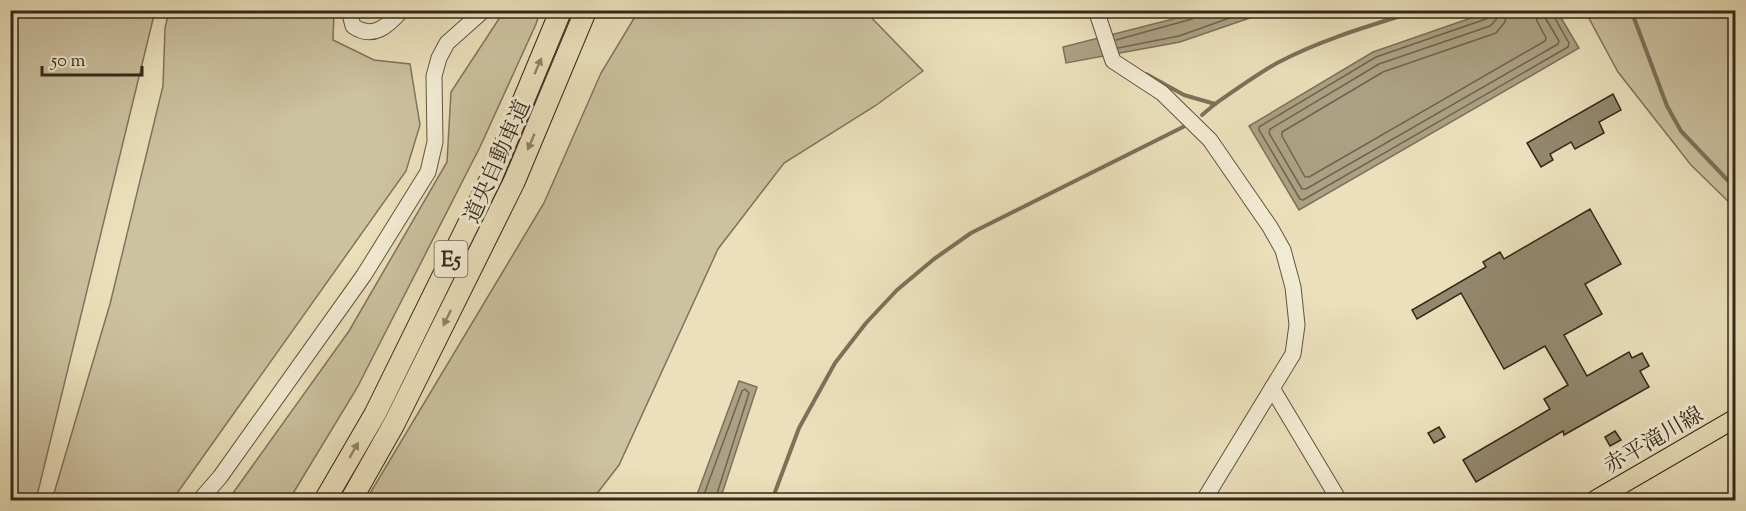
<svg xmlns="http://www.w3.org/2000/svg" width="1746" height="511" viewBox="0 0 1746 511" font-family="'Sorts Mill Goudy','Noto Serif JP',serif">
<rect width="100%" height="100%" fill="#ebe0bb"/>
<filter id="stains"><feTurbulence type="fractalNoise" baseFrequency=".00333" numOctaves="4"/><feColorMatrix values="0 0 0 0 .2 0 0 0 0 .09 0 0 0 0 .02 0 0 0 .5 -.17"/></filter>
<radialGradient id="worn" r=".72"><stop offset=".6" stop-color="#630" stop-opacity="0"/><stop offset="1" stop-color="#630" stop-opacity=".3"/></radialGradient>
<g fill="#ccc1a0" stroke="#80745d" stroke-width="1.5">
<path d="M639,10L865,11L923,71L875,106L784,163L718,249L619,465L592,500H366L544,203L601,73Z"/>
<path d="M10,11H155L36,500H11Z"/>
<path d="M169,11H334L333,40L374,60L410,64L420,125L406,171L173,499L171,500H52L110,304L163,86L165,28Z"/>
<path d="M504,11H540L536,24L480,147L357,388L289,500H228L349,331L447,162L451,92Z"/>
<path d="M1585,11H1735V208L1691,165L1618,72Z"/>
</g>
<g fill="#aca184" stroke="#7c715a" stroke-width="1.5">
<path d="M1494,10L1557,11L1579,48L1299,210L1249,126L1373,52Z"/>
<path d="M1199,11H1270L1180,42L1066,63L1063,47L1173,19Z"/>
<path d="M739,381L757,387L720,500H695Z"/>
</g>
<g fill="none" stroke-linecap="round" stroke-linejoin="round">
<g stroke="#70644f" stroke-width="1.5">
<path d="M1491,10L1490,16L1486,19L1376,57L1259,127V130L1300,199L1303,200L1568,47L1569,43L1553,15L1552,10"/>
<path d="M1498,10L1496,20L1490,26L1379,64L1270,129L1269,133L1302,189H1306L1558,44L1559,41L1546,19L1544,10"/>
<path d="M1507,10L1505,22L1496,33L1383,72L1282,132V136L1305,177H1309L1545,41L1546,38L1537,21L1535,10"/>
<path d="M1116,40L1192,19L1196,16L1197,10"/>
<path d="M1118,48L1179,36L1252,10"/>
<path d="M702,500L742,391L745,389L749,393L715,500"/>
</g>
<g stroke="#7c715a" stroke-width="4">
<path d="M1631,10L1667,106L1681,131L1736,189"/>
<path d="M1146,74L1184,95L1215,104C1235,90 1256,75 1277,63C1322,39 1372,25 1420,10"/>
<path d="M1202,115L1215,104"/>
<path d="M772,500L799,428L835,363L866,323L897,290L934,259L971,233L1183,127"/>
</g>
</g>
<g fill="#93886e" stroke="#33281a" stroke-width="1.5">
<path d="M1613,94L1621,110L1599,122L1604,133L1575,149L1571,142L1550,154L1553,160L1541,167L1527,143Z"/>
<path d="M1590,209L1621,264L1585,284L1602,314L1564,335L1587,376L1629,352L1632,358L1642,353L1649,366L1640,371L1649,387L1564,435L1563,431L1476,482L1463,460L1550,409L1544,399L1568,385L1545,346L1504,369L1461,293L1417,319L1412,310L1486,267L1483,262L1500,252L1504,259Z"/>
<path d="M1439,427L1445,437L1434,443L1428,433Z"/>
<path d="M1615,431L1621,440L1610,446L1605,437Z"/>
</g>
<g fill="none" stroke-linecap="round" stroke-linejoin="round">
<defs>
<g id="minor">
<path d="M349,10L353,26C373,40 388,26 402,10"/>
<path d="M1096,10L1113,61L1162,93L1210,140L1270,227L1283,250L1293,287L1297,325L1293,354L1204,500"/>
<path d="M1272,388L1339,500"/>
<path d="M200,500L220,477L364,275L428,172L435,142L434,76L439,58L447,43L484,10"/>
</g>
<path id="major" d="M1595,500L1736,418"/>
<g id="highway">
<path d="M325,500L375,414L492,176L561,10"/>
<path d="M351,500L394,424L514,182L586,10"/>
</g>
</defs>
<use href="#minor" stroke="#615642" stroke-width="17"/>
<use href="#major" stroke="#33281a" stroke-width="20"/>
<use href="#highway" stroke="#33281a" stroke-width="23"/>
<use href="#minor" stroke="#f2ebd3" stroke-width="15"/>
<use href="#major" stroke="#ebe0bb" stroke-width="18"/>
<use href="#highway" stroke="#ebe0bb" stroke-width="21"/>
</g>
<defs><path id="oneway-solid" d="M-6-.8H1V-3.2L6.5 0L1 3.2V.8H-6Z" transform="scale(1.5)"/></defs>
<g fill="#8f846a">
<use href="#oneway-solid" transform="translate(538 66) rotate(-67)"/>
<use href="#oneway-solid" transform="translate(531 142) rotate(113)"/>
<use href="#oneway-solid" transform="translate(447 318) rotate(116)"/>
<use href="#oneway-solid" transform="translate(354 450) rotate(-60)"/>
</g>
<g text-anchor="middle" stroke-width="6" stroke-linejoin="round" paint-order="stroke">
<rect fill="#f2ebd3" stroke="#6c6252" stroke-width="1.5" x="434.5" y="241" width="33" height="36" rx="4.5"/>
<g font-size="21" font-weight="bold" fill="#33281a">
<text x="451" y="266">E5</text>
</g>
<g font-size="22" fill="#33281a" stroke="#f2ebd3">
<text transform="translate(496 161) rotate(-66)" y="8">道央自動車道</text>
<text transform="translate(1653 439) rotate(-30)" y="8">赤平滝川線</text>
</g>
</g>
<rect width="1746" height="511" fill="none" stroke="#ebe0bb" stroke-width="36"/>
<rect x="12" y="12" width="1722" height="487" fill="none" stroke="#33281a" stroke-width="3"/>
<rect x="18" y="18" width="1710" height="475" fill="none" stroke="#33281a" stroke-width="1.5"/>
<path d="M42 66v9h100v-9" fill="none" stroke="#33281a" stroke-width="3"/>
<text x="51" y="66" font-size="18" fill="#33281a" stroke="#f2ebd3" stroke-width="4.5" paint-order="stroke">50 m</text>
<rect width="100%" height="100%" filter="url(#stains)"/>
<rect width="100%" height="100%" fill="url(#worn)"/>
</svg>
